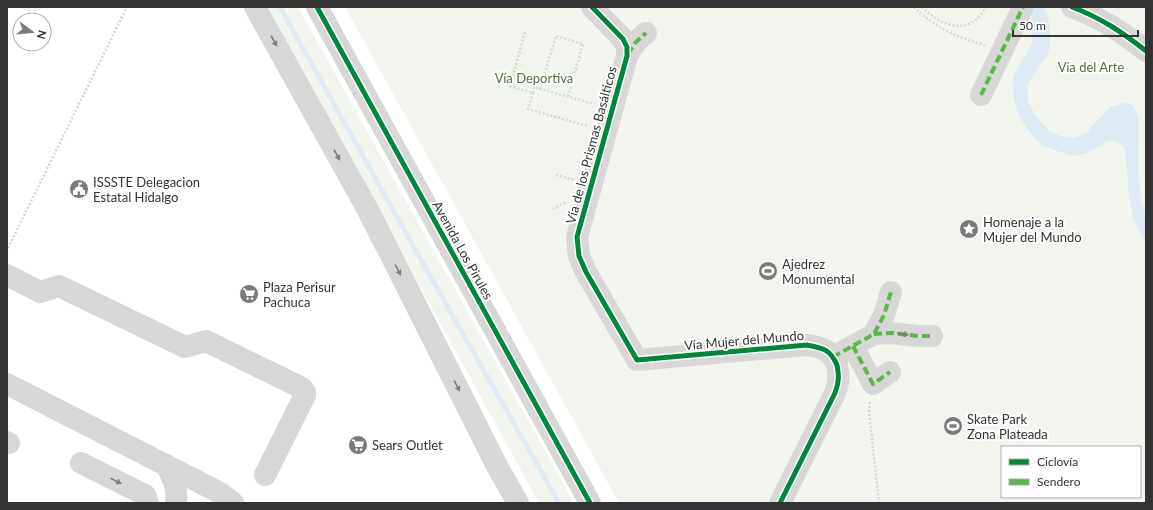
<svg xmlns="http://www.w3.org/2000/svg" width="1153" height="510" viewBox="0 0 1153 510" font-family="Lato,sans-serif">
<rect width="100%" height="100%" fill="#fff"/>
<g fill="#f1f5ed" fill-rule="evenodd">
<path d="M266,7H298L574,503H539Z"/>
<path d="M345,7H1146V503H619ZM1002,447H1140V497H1002Z"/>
</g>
<path fill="#dde9f3" d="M1029,7H1044L1048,16L1050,29V45L1047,57L1039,66L1028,84V102L1036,116L1048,130L1060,136L1073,138L1080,136L1087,132L1110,107L1124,103L1131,104L1136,111L1139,123L1138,171L1142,203L1146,213V243L1138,229L1133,216L1129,197L1126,155L1124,148L1118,142L1108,141L1086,153L1074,156L1060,152L1046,147L1035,139L1028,130L1018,114L1013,93V76L1032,44L1033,25Z"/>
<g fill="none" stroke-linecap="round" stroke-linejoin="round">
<path stroke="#dde9f3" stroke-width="5" d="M280,7L412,244L559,503"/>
<g stroke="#d6d6d6" stroke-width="2.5" stroke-dasharray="2 2" stroke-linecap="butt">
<path d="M914,7C934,27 958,38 985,45"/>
<path d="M922,7C941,27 970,37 986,7"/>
<path d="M525,32L510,86L533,93L528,109L588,126"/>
<path d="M540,89L556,36L583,44L568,97"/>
<path d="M533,93L534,87L594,104"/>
<path d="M556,175L574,180"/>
<path d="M553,209L567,201"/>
<path d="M8,248L127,7"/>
<path d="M870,402L869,412L879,503"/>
</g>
<g stroke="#d7d7d7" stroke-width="22">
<path d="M255,7L369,212L498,468L518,503"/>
<path d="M317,7L590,503"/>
<path d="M592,7L623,39L627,47V56L577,237L579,256L586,272L637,360L807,345C823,348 830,349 837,365C838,370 839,376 838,381C838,385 836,389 835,393L780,503"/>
<path d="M1072,7C1101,18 1122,32 1146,51"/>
<path d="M627,56C632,46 637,40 646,33"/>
<path d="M981,95L1023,7"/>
<path d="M7,275L40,292L59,286L185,347L206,341L302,388L305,392V395L265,475"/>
<path d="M874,334L891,333L918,336H932"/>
<path d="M853,346L873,384L890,372"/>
<path d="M833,357L874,334L884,315L891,292"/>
<path d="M7,384L199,482L222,494L233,503"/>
<path d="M7,442L9,443"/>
<path d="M81,463L145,495L148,503"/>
<path d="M166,465C173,478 178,487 176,503"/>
</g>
<g stroke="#58b947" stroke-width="4" stroke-dasharray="8 4" stroke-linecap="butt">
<path d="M628,54L635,43L646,33"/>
<path d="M981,95L1023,7"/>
<path d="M874,334L891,333L918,336H932"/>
<path d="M853,346L873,384L890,372"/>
<path d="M833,357L874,334L884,315L891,292"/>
</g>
<defs>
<g id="cycleway">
<path d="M317,7L590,503"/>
<path d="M592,7L623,39L627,47V56L577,237L579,256L586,272L637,360L807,345C823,348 830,349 837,365C838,370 839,376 838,381C838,385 836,389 835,393L780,503"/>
<path d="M1072,7C1101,18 1122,32 1146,51"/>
</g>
</defs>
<use href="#cycleway" stroke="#fff" stroke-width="8"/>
<use href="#cycleway" stroke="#00873e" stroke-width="5"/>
</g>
<defs><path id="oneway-solid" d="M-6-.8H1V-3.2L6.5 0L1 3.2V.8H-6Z"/></defs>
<g fill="#7d7d7d">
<use href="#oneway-solid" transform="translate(274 41) rotate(61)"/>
<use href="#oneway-solid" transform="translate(337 155) rotate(61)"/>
<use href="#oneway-solid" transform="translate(398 270) rotate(63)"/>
<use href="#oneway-solid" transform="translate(903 334) rotate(8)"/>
<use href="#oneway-solid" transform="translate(457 386) rotate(63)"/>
<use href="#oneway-solid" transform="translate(116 481) rotate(27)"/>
</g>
<defs>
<symbol id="civic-disc" viewBox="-11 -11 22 22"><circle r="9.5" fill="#7a7a7a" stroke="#fff"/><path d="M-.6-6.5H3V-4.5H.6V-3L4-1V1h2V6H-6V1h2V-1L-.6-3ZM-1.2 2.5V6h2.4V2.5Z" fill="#fff"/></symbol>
<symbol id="sight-disc" viewBox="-11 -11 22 22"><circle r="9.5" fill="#7a7a7a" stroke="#fff"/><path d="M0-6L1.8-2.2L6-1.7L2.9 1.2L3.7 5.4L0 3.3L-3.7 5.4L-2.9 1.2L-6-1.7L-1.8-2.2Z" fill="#fff"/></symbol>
<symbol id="stadium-disc" viewBox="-11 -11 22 22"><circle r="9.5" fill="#7a7a7a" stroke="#fff"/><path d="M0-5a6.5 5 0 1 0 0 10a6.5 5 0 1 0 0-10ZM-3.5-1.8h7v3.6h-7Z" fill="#fff"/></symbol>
<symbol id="supermarket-disc" viewBox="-11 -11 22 22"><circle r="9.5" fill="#7a7a7a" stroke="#fff"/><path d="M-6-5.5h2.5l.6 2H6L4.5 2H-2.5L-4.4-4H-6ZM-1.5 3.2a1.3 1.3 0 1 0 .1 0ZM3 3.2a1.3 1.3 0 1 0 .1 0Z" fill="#fff"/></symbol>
</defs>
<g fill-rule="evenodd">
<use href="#civic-disc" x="68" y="178" width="22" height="22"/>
<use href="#sight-disc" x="958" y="218" width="22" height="22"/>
<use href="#stadium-disc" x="757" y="260" width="22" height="22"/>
<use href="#supermarket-disc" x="238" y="283" width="22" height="22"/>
<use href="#stadium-disc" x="942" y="415" width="22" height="22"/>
<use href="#supermarket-disc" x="347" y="434" width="22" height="22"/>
</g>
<g text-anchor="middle" stroke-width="4" stroke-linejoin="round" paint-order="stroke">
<g font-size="13" fill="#53703f" stroke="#fff">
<text x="1091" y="72">Vía del Arte</text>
<text x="534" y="83">Vía Deportiva</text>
</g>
<g font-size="13" fill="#333" stroke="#fff">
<text transform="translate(591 145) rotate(-75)" y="5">Vía de los Prismas Basálticos</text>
<text transform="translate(463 250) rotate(61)" y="5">Avenida Los Pirules</text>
<text transform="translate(744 340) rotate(-5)" y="5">Vía Mujer del Mundo</text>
</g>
<g font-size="13" fill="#333" stroke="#fff" text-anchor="start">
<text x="93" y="187">ISSSTE Delegacion<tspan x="93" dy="15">Estatal Hidalgo</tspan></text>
<text x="983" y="227">Homenaje a la<tspan x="983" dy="15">Mujer del Mundo</tspan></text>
<text x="782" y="269">Ajedrez<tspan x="782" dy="15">Monumental</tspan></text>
<text x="263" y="292">Plaza Perisur<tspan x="263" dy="15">Pachuca</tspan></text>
<text x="967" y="424">Skate Park<tspan x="967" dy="15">Zona Plateada</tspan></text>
<text x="372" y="450">Sears Outlet</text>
</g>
</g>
<rect width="1153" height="510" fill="none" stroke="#333333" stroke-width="16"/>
<rect x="1001" y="446" width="140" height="52" fill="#ffffff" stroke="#adadad"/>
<rect x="1009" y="459" width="20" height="6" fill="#00873e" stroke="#adadad"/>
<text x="1037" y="466" font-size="12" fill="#333333">Ciclovía</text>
<rect x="1009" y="479" width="20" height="6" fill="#58b947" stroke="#adadad"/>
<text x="1037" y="486" font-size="12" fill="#333333">Sendero</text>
<g transform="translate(32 32) rotate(106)"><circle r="19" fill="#ffffff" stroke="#adadad"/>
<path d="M0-3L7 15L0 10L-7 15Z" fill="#7a7a7a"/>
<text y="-6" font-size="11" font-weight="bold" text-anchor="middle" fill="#333333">N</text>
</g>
<path d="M1013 30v6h125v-6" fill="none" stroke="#333333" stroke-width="2"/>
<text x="1019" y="30" font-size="12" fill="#333333" stroke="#ffffff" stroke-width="3" paint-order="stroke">50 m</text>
</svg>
